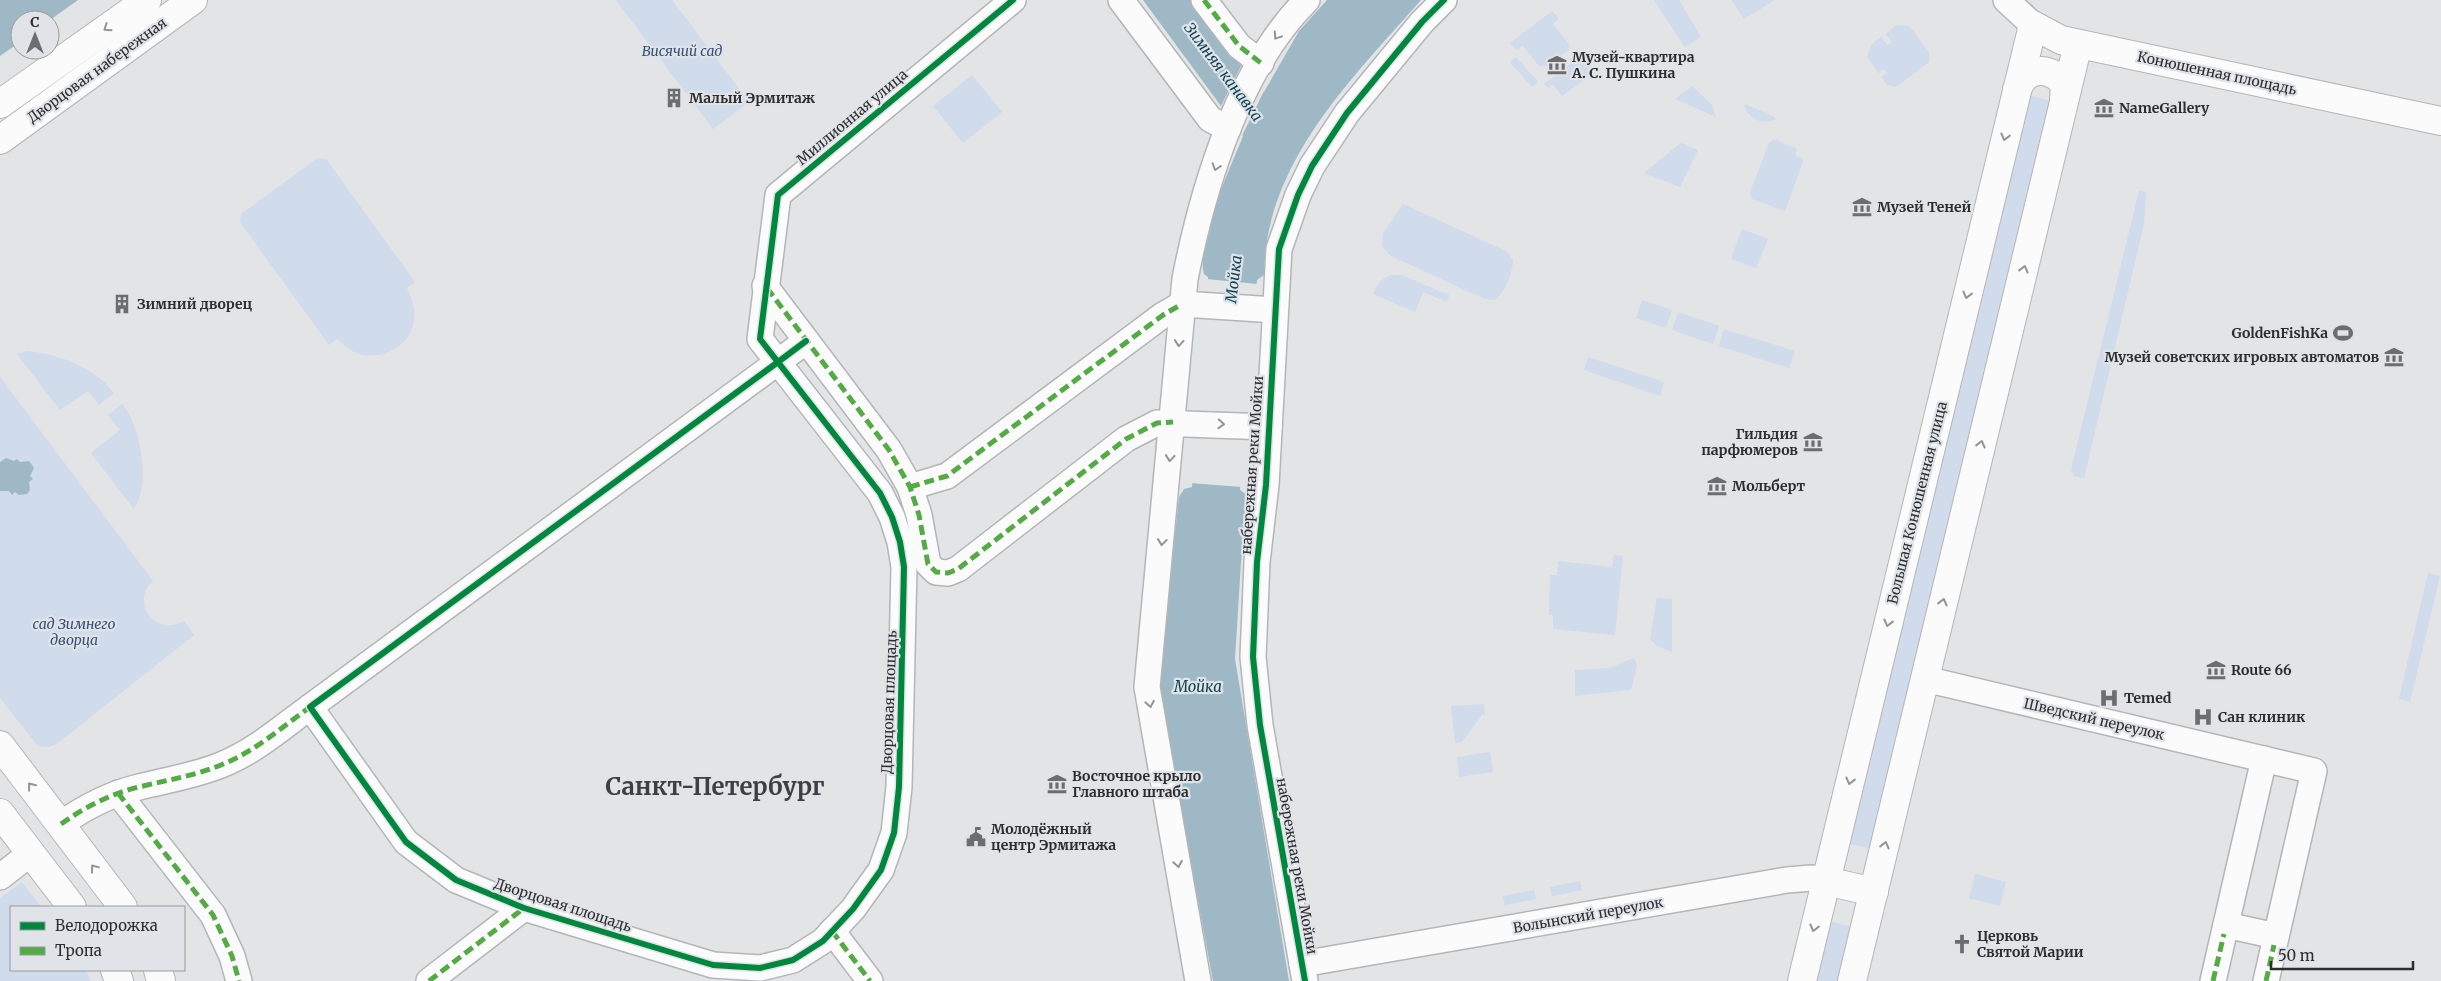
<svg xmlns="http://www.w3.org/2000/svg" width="2441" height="981" viewBox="0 0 2441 981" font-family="Merriweather,serif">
<rect width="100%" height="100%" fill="#e2e4e6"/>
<g fill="#d0dbeb">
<path d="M616,0H672L749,102L713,129Z"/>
<path d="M1654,0H1679L1701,37L1685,47Z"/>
<path d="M1732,0H1775L1744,19Z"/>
<path d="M1552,11L1559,18L1553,24L1568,43L1569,49L1549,66H1539L1523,46L1516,50L1510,43Z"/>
<path d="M1896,25L1909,26L1929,52V62L1896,87L1887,85L1882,77L1887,73L1884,69L1879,73L1867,57L1872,44L1881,37L1887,45L1892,42L1886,34Z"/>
<path d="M1587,51L1591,56L1587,60L1595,71L1562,96L1553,84L1548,88L1544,84Z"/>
<path d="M1516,57L1538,82L1532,87L1510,62Z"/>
<path d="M972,75L1002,112L963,143L933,106Z"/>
<path d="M1692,86L1712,105L1716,117L1675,99Z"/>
<path d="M2027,95L2052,101L1872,849L1845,843Z"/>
<path d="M1745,104L1775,117L1776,119C1763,125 1750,120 1744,106Z"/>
<path d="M1774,139L1797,149L1795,155L1804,159L1785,211L1752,199L1750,192L1769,143Z"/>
<path d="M1681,143L1698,150L1680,187L1644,173Z"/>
<path d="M318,158L326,159L415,282L407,288C411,298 415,306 414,318C413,348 373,366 349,349C345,346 341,342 337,339L329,345L240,222L241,214Z"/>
<path d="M2139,191L2146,192L2144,224L2084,478L2074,476L2071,470Z"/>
<path d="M1403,204L1506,251L1513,260C1512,274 1506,290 1495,300L1485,299L1391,256L1382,246L1383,233Z"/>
<path d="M1742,229L1768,239L1756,268L1731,259Z"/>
<path d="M1391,275H1402L1449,295L1447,302L1423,292L1415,312L1373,294C1377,284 1381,279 1391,275Z"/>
<path d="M1642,300L1672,310L1666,328L1636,318Z"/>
<path d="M1678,312L1719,326L1713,344L1672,330Z"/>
<path d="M1724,329L1795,351L1789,368L1719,346Z"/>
<path d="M28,351C59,354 95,368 114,393L99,405L88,391L60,410L17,354Z"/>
<path d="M1588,357L1664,382L1660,396L1584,370Z"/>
<path d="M0,377L153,581C129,603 156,637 184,621L194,635L58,743L49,747L38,746L0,698Z"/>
<path d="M122,404C141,426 151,485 134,509L91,453L120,430L108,415Z"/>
<path d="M1614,555L1623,556L1615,635L1553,629V615H1549L1550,575H1557L1558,561L1612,567Z"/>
<path d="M2428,573L2440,576L2410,702L2399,699Z"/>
<path d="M1657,598L1672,599V652L1657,646L1650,639Z"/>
<path d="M1634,658L1637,665L1631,690L1575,696V670L1609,668Z"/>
<path d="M1484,704L1485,715H1482L1462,742L1455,743L1451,706Z"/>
<path d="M1490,752L1493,772L1459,777L1457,757Z"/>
<path d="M1975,874L2006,882L2000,906L1969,898Z"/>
<path d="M1580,881L1582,890L1552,896L1550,887Z"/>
<path d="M22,882L41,907H11V970H86L91,981H0V898Z"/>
<path d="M1534,890L1536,899L1505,905L1503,896Z"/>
<path d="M1825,920L1854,927L1841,981H1810Z"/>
</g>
<g fill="#9eb9c5">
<path d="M0,0H78L50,20H20V42L0,56Z"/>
<path d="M1143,0H1195L1264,92L1299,31L1327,0H1421C1352,79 1265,162 1264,275L1257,280L1240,490L1247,495L1249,503L1241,562L1235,659L1289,981H1213L1158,688L1179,497L1184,489L1192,487L1208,277L1204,274C1195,240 1230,170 1243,136Z"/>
<path d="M6,458L14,461L17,459L20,462L29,461L34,468L30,476L33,479L29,482L30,490L27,494L19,495L15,492L12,495L9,491H0V462Z"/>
</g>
<g fill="#e2e4e6">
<path d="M1243,62L1264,91L1242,136L1221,106Z"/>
<path d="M1206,279L1258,284L1242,487L1190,483Z"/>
</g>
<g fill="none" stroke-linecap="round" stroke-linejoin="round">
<defs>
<g id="minor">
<path d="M1121,0L1210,119L1228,129"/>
<path d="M1204,0L1239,46L1261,63"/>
<path d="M2006,0L2033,25"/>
<path d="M765,286L889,450L910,487L919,515L928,564L936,572L948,573L958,569L1126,439L1157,423L1269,427"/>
<path d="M806,341L778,362L310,707L406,842L456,880L524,908L713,965L760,968L793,960L823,941L853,909L881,870L894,833L899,787L904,567L900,542L892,517L880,493L760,339L778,195L1013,0"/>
<path d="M910,487L947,476L1163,315L1182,304L1275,310"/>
<path d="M1925,679L2314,771L2266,981"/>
<path d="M118,793L213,915L232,956L239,981"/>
<path d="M61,824C85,807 110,794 139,787C167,780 194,776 221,765C254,752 281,728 310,707"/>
<path d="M0,877L31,853"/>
<path d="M2226,925L2276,936"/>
<path d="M832,931L870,981"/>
<path d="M1302,964L1787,880L1812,878L1826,881"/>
<path d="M429,981L524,908"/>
<path d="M1198,981L1147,687L1185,279C1203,187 1239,67 1307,0"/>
<path d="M1305,981L1260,725L1253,657L1257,562L1266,485L1279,249L1298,195L1312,166L1347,113L1422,22L1444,0"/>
<path d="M2213,981L2264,759"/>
</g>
<g id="major">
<path d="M2017,89C2026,66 2050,66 2065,84L2064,100"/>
<path d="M0,104L147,0"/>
<path d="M0,140L193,0"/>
<path d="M0,745L123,907"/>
<path d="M0,813L72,907"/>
<path d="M1826,881L1874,892"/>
<path d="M115,970L119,981"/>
<path d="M158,970L161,981"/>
<path d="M1802,981L2033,25L2061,40L2441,121"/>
<path d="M1852,981L2078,44"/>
</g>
</defs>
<use href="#minor" stroke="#b4b5b7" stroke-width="28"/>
<use href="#major" stroke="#b4b5b7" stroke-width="30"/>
<use href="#minor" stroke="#fbfbfb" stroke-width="25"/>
<use href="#major" stroke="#fbfbfb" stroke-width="28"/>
<g stroke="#54ab45" stroke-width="5" stroke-dasharray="10 5" stroke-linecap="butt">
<path d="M1204,0L1239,46L1261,63"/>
<path d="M767,288L889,450L910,487L919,515L928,564L936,572L948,573L958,569L1126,439L1157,423L1173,422"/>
<path d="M910,487L947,476L1163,315L1182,304"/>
<path d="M118,793L213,915L232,956L239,981"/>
<path d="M61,824C85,807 110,794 139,787C167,780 194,776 221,765C254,752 281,728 310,707"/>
<path d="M832,931L870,981"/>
<path d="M429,981L524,908"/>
<path d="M2213,981L2224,934"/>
<path d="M2266,981L2274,945"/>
</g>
<defs>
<g id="cycleway">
<path d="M806,341L778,362L310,707L406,842L456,880L524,908L713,965L760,968L793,960L823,941L853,909L881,870L894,833L899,787L904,567L900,542L892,517L880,493L760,339L778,195L1013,0"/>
<path d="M1305,981L1260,725L1253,657L1257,562L1266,485L1279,249L1298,195L1312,166L1347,113L1422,22L1444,0"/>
</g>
</defs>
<use href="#cycleway" stroke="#e0e3e8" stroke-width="9"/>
<use href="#cycleway" stroke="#00873e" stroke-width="6"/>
</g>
<defs><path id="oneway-chevron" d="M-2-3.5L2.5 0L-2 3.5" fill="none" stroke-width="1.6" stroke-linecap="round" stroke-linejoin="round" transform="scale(1.25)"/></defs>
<g stroke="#949495">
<use href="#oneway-chevron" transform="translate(107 28) rotate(145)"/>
<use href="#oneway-chevron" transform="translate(1277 36) rotate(124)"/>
<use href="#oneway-chevron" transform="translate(2005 137) rotate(104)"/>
<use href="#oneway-chevron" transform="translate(1216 167) rotate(108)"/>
<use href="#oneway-chevron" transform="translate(2024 269) rotate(-76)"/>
<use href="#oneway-chevron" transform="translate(1967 295) rotate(104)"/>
<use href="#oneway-chevron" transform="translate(1179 343) rotate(95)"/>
<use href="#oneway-chevron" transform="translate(1221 424) rotate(3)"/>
<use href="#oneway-chevron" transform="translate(1981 444) rotate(-76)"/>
<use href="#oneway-chevron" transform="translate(1170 458) rotate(95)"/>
<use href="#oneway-chevron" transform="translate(1162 542) rotate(96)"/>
<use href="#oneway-chevron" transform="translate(1943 602) rotate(-76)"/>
<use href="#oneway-chevron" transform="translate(1888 623) rotate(104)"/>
<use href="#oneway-chevron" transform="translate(1150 704) rotate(80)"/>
<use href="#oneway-chevron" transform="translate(1850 781) rotate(104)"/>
<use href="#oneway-chevron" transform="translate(31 786) rotate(-128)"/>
<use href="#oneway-chevron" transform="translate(1885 845) rotate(-76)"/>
<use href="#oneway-chevron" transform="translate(1178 864) rotate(80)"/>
<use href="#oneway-chevron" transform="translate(94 868) rotate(-127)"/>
<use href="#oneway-chevron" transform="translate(1814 928) rotate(104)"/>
</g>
<defs>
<symbol id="museum-bare" viewBox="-9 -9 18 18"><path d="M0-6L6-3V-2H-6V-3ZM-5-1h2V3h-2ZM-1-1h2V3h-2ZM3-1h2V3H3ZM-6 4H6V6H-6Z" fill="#6c6d6f" stroke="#e0e3e8" stroke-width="2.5" paint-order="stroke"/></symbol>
<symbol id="building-bare" viewBox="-9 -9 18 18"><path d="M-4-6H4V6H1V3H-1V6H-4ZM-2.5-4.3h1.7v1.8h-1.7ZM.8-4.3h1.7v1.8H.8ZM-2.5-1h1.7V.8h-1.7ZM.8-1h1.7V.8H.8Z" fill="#6c6d6f" stroke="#e0e3e8" stroke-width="2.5" paint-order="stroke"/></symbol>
<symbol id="stadium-bare" viewBox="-9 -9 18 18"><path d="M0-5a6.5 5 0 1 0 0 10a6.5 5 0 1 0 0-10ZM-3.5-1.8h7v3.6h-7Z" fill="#6c6d6f" stroke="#e0e3e8" stroke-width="2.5" paint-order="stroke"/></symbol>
<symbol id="hospital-bare" viewBox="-9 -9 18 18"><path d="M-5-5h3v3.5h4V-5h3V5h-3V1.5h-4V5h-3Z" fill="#6c6d6f" stroke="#e0e3e8" stroke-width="2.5" paint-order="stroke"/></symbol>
<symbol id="civic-bare" viewBox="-9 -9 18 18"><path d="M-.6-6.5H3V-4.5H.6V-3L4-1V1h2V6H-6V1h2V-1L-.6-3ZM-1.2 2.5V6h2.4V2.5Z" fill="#6c6d6f" stroke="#e0e3e8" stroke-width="2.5" paint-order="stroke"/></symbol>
<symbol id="church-bare" viewBox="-9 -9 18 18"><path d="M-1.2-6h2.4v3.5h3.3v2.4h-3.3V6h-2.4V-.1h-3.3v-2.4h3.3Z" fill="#6c6d6f" stroke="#e0e3e8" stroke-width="2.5" paint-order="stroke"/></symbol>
</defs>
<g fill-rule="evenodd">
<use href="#museum-bare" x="1543" y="51" width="28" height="28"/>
<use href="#building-bare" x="660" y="84" width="28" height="28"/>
<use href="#museum-bare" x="2090" y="94" width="28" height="28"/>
<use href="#museum-bare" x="1848" y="193" width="28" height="28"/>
<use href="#building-bare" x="108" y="290" width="28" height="28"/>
<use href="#stadium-bare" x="2329" y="319" width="28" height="28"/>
<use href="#museum-bare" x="2380" y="343" width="28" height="28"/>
<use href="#museum-bare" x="1799" y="428" width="28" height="28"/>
<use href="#museum-bare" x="1703" y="472" width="28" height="28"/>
<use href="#museum-bare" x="2202" y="656" width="28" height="28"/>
<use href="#hospital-bare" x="2095" y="684" width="28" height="28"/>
<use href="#hospital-bare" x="2189" y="703" width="28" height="28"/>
<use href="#museum-bare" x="1043" y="770" width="28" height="28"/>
<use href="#civic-bare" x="962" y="823" width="28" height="28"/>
<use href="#church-bare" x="1948" y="930" width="28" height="28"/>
</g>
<g text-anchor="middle" stroke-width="4.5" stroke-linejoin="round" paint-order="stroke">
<g font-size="14" font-style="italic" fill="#325079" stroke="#e0e3e8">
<text x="682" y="56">Висячий сад</text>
<text x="74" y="629">сад Зимнего<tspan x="74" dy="16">дворца</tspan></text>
</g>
<g font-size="14" font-weight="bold" fill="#2c2d2f" stroke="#e0e3e8" text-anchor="start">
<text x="1572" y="62">Музей-квартира<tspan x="1572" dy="16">А. С. Пушкина</tspan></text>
<text x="689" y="103">Малый Эрмитаж</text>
<text x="2119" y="113">NameGallery</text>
<text x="1877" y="212">Музей Теней</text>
<text x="137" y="309">Зимний дворец</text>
<text x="2328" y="338" text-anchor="end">GoldenFishKa</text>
<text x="2379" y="362" text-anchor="end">Музей советских игровых автоматов</text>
<text x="1798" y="439" text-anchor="end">Гильдия<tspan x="1798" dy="16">парфюмеров</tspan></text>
<text x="1732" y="491">Мольберт</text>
<text x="2231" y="675">Route 66</text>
<text x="2124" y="703">Temed</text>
<text x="2218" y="722">Сан клиник</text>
<text x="1072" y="781">Восточное крыло<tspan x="1072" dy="16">Главного штаба</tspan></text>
<text x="991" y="834">Молодёжный<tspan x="991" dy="16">центр Эрмитажа</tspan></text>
<text x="1977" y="941">Церковь<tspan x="1977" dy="16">Святой Марии</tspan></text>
</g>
<g font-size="14" fill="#2c2d2f" stroke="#e0e3e8">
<text transform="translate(97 70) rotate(-36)" y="5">Дворцовая набережная</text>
<text transform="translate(2217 73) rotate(12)" y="5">Конюшенная площадь</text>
<text transform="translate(852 117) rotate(-40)" y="5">Миллионная улица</text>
<text transform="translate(1252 465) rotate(-86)" y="5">набережная реки Мойки</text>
<text transform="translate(1917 503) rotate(-76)" y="5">Большая Конюшенная улица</text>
<text transform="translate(889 702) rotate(-88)" y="5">Дворцовая площадь</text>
<text transform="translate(2094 719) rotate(13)" y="5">Шведский переулок</text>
<text transform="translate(1297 866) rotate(80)" y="5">набережная реки Мойки</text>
<text transform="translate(563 905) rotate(18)" y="5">Дворцовая площадь</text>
<text transform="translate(1588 915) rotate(-10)" y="5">Волынский переулок</text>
</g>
<g font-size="15" font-style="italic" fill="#0d4255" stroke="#e0e3e8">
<text transform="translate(1223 72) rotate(53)" y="5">Зимняя канавка</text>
<text transform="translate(1234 279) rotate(-83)" y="5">Мойка</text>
<text x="1198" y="692">Мойка</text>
</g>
<g font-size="24" font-weight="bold" fill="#3d4043" stroke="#e0e3e8">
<text x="715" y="795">Санкт-Петербург</text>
</g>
</g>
<rect x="10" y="906" width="175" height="65" fill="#e0e3e8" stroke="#989a9e"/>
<rect x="20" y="922" width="25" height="8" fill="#00873e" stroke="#989a9e"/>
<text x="55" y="931" font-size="15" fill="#2c2d2f">Велодорожка</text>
<rect x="20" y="947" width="25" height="8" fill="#54ab45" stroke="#989a9e"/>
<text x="55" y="956" font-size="15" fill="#2c2d2f">Тропа</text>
<g transform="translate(35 35)"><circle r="24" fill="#e0e3e8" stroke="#989a9e"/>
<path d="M0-4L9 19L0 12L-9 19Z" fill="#6c6d6f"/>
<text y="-8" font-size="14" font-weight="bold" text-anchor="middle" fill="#2c2d2f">С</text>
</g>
<path d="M2271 961v8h142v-8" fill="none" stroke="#2c2d2f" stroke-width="2.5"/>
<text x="2278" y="961" font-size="15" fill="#2c2d2f" stroke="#e0e3e8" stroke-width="4" paint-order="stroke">50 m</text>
</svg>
